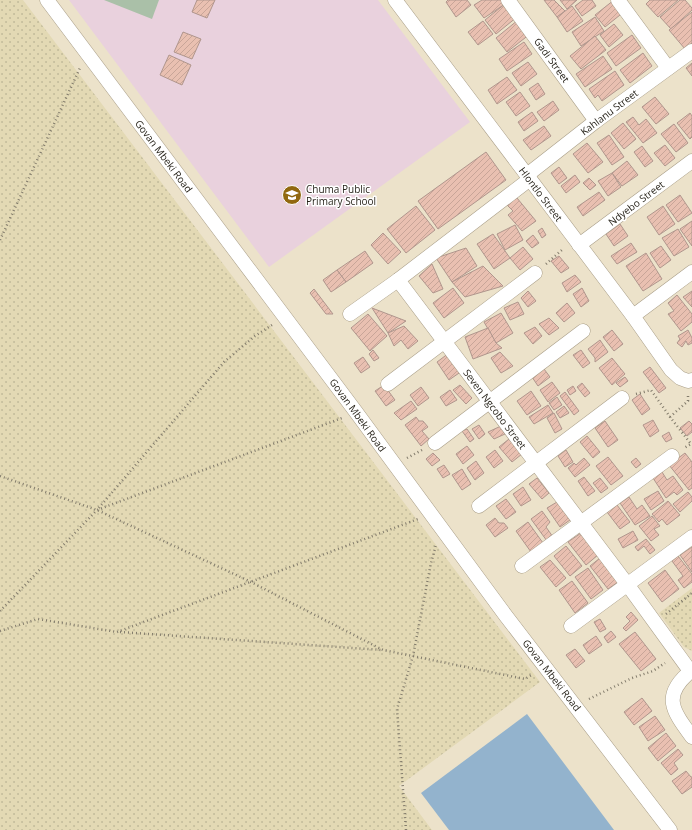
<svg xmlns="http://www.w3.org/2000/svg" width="692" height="830" viewBox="0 0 692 830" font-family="'Open Sans',sans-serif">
<defs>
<pattern id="sand-dots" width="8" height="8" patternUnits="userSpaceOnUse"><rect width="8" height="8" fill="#e3d9b4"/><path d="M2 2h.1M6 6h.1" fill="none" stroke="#c2ba9a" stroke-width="1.8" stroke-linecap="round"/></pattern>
<pattern id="building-hatch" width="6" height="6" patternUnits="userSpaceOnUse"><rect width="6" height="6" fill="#e9c0b1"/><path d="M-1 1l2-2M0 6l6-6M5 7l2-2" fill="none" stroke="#c8a598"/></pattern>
</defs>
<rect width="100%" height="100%" fill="#ece2ca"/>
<path fill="#e9d1dd" d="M69,0H378L470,122L269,267Z"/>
<g fill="url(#sand-dots)">
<path d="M0,0H23L540,682L399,786L432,830H0Z"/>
<path d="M692,588V651L684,647L659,613Z"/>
</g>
<path fill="#aac0a8" d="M104,0H159L152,19Z"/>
<path fill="#93b3cd" d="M527,714L614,830H449L421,793Z"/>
<g fill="url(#building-hatch)" stroke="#b0968d">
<path d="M197,0H215L207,18L192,12Z"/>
<path d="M448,0H467L471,5L456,17L446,2Z"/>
<path d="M482,0H502L505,4L484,18L474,5Z"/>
<path d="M544,0H554L565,11L557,17Z"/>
<path d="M560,0H577L567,9Z"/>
<path d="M583,0H592L596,6L582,16L575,6Z"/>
<path d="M614,0L625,11L605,27L595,15Z"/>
<path d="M650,0H678L658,17L646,4Z"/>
<path d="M680,0H685L692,8V10L671,29L660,17Z"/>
<path d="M506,3L517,17L496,34L485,20Z"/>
<path d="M572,6L583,21L567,32L557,17Z"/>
<path d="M692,12V43L685,49L669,30Z"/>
<path d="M595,17L604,31L581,46L572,32Z"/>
<path d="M518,20L530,34L507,52L496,38Z"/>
<path d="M483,21L493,34L478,45L468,32Z"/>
<path d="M614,24L623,35L609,47L600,35Z"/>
<path d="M183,32L201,39L192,59L174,52Z"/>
<path d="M632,35L641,48L616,66L607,53Z"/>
<path d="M595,36L606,50L581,69L570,56Z"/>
<path d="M524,42L532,54L507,71L499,59Z"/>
<path d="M643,53L652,66L630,83L620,70Z"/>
<path d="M169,55L191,65L182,85L160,75Z"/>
<path d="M603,56L612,69L585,87L576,74Z"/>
<path d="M528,62L537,74L521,86L512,73Z"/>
<path d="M692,63V76L686,68Z"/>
<path d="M615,71L624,85L602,101L598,95L595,98L589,89Z"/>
<path d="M507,77L517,90L497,104L488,90Z"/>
<path d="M538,83L545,94L536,100L529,89Z"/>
<path d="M520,92L530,106L516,116L506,102Z"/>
<path d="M655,97L669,114L656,124L642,107Z"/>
<path d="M553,101L559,110L544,121L537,112Z"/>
<path d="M532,112L538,121L524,131L518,122Z"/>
<path d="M690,113L692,116V137L690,139L677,123Z"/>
<path d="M633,117L639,125L646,119L657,133L643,143L626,122Z"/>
<path d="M623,123L636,139L624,149L611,133Z"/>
<path d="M674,124L688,143L676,152L661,134Z"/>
<path d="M544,126L551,136L531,150L523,140Z"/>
<path d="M609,135L624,157L612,165L597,143Z"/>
<path d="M587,143L603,162L588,173L573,154Z"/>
<path d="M665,145L675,158L665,166L654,153Z"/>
<path d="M642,146L653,161L645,167L634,152Z"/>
<path d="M486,152L506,180L438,229L418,201Z"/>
<path d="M627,161L638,175L622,186L612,173Z"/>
<path d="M559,167L567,178L559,184L551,173Z"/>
<path d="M612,173L621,187L608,196L598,181Z"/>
<path d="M575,175L580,182L566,193L561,186Z"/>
<path d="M589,178L596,185L590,190L583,183Z"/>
<path d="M599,192L605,200L583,216L577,207Z"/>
<path d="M680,195L692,213L678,222L666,205Z"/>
<path d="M517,198L536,221L522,231L508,215L513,211L506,204Z"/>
<path d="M416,206L435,230L406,253L387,229Z"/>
<path d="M663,206L675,224L659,235L647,217Z"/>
<path d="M692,221V246L680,229Z"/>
<path d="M620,224L628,236L614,246L606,234Z"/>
<path d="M515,225L523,240L505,250L497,234Z"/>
<path d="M542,228L546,235L542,238L538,231Z"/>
<path d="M678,229L689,247L674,256L662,238Z"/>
<path d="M383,233L401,252L388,264L371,245Z"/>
<path d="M493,234L510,258L494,269L477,244Z"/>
<path d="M533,235L539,243L532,248L526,241Z"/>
<path d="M631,243L637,252L617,264L611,256Z"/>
<path d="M661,246L671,260L660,268L650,253Z"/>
<path d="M523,247L533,259L520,270L510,258Z"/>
<path d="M466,248L477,266L452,282L436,258Z"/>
<path d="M365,251L373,263L346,282L337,270Z"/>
<path d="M646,253L662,279L643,291L626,266Z"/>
<path d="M559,256L569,268L561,273L551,261Z"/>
<path d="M432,264L443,289L433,293L419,276Z"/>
<path d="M483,266L503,286L465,297L452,282Z"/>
<path d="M337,270L346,282L331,292L323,280Z"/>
<path d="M575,275L581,282L567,292L562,283Z"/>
<path d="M453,288L464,303L444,318L433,303Z"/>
<path d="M582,288L589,301L581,307L573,294Z"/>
<path d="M314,289L333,314H326L310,293Z"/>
<path d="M528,291L536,301L528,307L521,298Z"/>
<path d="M692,291V307L683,297Z"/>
<path d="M677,295L692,314V322L681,331L668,314L674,311L668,303Z"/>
<path d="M518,302L524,314L510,320L504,308Z"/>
<path d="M567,303L575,313L564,322L556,313Z"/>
<path d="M372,308L406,321L388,333Z"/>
<path d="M501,313L513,333L496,343L484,322Z"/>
<path d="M368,314L387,336L370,351L351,328Z"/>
<path d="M549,318L559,328L549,335L539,324Z"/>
<path d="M404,326L418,341L408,349L401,340L394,346L388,333Z"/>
<path d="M535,327L542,336L533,344L524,333Z"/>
<path d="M488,328L496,343L502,348L473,359L465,337Z"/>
<path d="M612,330L623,344L614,351L603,337Z"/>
<path d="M688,330L692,338V343L688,345L686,341L682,347L677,343L680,339L678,336Z"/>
<path d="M600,340L608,352L595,362V358L588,349Z"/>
<path d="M373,350L379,358L374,361L369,354Z"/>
<path d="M581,350L590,363L583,368L573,355Z"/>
<path d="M500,352L513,366L501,373L491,358Z"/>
<path d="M449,353L462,371L449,380L437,362Z"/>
<path d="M363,357L370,367L361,373L354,363Z"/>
<path d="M612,358L625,374L612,385L599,368Z"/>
<path d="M650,367L666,388L659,393L643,372Z"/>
<path d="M544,369L550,377L538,386L532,377Z"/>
<path d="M625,377L628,381L620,387L616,383Z"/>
<path d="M552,382L560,393L548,402L540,390Z"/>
<path d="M582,383L590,393L585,397L577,387Z"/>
<path d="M384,385L395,400L386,406L375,391Z"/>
<path d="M460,385L472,398L466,404L453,390Z"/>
<path d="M573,386L576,391L570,395L567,390Z"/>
<path d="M421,387L429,398L418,406L410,395Z"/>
<path d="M450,390L457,400L446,406L440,397Z"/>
<path d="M531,391L541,406L527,415L517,401Z"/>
<path d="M565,392L579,411L574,415L560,396Z"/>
<path d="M640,394L650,409L642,415L632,400Z"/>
<path d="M557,397L562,405L554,410L549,403Z"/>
<path d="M411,401L417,409L401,420L394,413Z"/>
<path d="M548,405L553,413L534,424L529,417Z"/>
<path d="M564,406L569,413L560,418L556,412Z"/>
<path d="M554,413L562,429L555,433L547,418Z"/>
<path d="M416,417L419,421H423L428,427L422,431L429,439L421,446L405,425Z"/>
<path d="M653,420L659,431L650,437L643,425Z"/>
<path d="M605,421L618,440L608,447L595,428Z"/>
<path d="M689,421L692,424V432L687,436L680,428Z"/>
<path d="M479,425L485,434L479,439L472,429Z"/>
<path d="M501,426L505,434L494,439L488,432Z"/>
<path d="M467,429L474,439L470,442L462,431Z"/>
<path d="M669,432L672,439L666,442L662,436Z"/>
<path d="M587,436L600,452L593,458L580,442Z"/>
<path d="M509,439L522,454L512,462L499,447Z"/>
<path d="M467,446L474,455L463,464L456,454Z"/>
<path d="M495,450L503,461L494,468L486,457Z"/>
<path d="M566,450L573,462L565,467L558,456Z"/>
<path d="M433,453L440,460L432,466L426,459Z"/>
<path d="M685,453L692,462V488L689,490L669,465Z"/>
<path d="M608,457L623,476L611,485L596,466Z"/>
<path d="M584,458L590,465L575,477L568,468L574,463L576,465Z"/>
<path d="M636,458L641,464L636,468L631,462Z"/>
<path d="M476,461L484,473L475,480L467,468Z"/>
<path d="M444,465L450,474L443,478L437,469Z"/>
<path d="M462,469L471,484L462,490L452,475Z"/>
<path d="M662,472L667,480L673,476L683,490L677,495L674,492L666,498L653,478Z"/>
<path d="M584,477L595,491L588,496L578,481Z"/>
<path d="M537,478L549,493L542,499L529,484Z"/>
<path d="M600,478L608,488L601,493L593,483Z"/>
<path d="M523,487L531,500L521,506L513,494Z"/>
<path d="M658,491L664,501L651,510L644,499Z"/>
<path d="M688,492L692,497V501L680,512L673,504Z"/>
<path d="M629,497L637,509L642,505L650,516L635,525L620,503Z"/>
<path d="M506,499L516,512L506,519L496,506Z"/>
<path d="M668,501L680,515L667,525L662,519L659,522L652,514Z"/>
<path d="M557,502L570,520L560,527L547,508Z"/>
<path d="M617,505L630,522L620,529L607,512Z"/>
<path d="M542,511L550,522L546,527L553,537L547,541L531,519Z"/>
<path d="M652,516L660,526L654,529L659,535L651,541L639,526Z"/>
<path d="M495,518L499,523H504L508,528L495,537L486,525Z"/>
<path d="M528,522L543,543L531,552L516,531Z"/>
<path d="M633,531L638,540L623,548L618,539Z"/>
<path d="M581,533L598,555L586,565L568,542Z"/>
<path d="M646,539L655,550L650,554L644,546L638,551L635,547Z"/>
<path d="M566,546L582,566L570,576L554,556Z"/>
<path d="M692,547V572L680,555Z"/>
<path d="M678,556L692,574V582L684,588L678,580L683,576L672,561Z"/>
<path d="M600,558L618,582L608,589L590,566Z"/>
<path d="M550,560L566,578L556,587L540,567Z"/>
<path d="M588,568L603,590L591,599L575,577Z"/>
<path d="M665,570L679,589L662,602L648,583Z"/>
<path d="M572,581L588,603L575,613L559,590Z"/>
<path d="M631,612L638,620L626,631L623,628L630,621L626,617Z"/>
<path d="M600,619L606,629L600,632L594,622Z"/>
<path d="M611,631L616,637L608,643L604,637Z"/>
<path d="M635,632L656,659L641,671L619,644Z"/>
<path d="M596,636L602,645L589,654L583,645Z"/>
<path d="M575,649L585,661L576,668L566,655Z"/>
<path d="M642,698L652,711L634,725L624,712Z"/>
<path d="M655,716L665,730L648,741L639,727Z"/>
<path d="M666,733L676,746L658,761L648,748Z"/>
<path d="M678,749L683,755L674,763L678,769L671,775L661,763Z"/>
<path d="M686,771L691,777H692V787L682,794L672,781Z"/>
</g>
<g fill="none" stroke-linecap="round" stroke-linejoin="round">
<defs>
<g id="street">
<path d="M47,0L356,412L506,616L670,830"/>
<path d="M395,0L633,316L671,370L680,378L688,381L692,380"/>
<path d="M508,0L596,121"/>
<path d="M618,0L668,68"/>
<path d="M527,175L596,121L692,51"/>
<path d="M579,245L692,161"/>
<path d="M398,280L627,584L690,671"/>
<path d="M350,314L398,280L530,179"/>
<path d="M633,316L692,272"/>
<path d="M388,384L535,273"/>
<path d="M435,443L583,331"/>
<path d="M479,506L622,398"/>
<path d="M522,566L672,456"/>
<path d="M571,626L692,537"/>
<path d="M692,670C661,695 672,710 692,737"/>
</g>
</defs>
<use href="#street" stroke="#a99e88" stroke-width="15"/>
<g stroke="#827b6b" stroke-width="2.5" stroke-dasharray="1 3" stroke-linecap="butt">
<path d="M0,240L80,68"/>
<path d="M546,264L563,249"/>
<path d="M272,325L255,336L224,362L97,510L342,418"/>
<path d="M636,394L651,390L670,417L691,444L684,448"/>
<path d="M670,417L688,401V396"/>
<path d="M407,458L422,450"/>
<path d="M0,476L97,510L249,581L383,650L525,679L533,674"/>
<path d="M0,611L97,510"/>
<path d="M666,614L692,593"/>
<path d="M0,631L38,619L117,632L418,519"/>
<path d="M120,632L382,650"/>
<path d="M589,699L632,678L653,671L665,663"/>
<path d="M406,830L397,709L413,656L431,563L436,545"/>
</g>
<use href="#street" stroke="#fff" stroke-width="14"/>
</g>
<defs>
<symbol id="school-disc" viewBox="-11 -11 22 22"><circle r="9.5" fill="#916810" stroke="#fff"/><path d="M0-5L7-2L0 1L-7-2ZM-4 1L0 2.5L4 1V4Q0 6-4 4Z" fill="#fff"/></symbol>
</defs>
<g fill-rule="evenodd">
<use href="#school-disc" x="281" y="184" width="22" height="22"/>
</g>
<g text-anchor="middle" stroke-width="3" stroke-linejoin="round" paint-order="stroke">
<g font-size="10" fill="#231f16" stroke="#fff">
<text transform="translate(552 60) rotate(54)" y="4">Gadi Street</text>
<text transform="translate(609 112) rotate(-37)" y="4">Kahlanu Street</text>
<text transform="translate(164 156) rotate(53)" y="4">Govan Mbeki Road</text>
<text transform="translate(541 194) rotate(53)" y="4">Hlontlo Street</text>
<text transform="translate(636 203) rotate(-37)" y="4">Ndyebo Street</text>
<text transform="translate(495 409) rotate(53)" y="4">Seven Ngcobo Street</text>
<text transform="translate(358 415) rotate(54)" y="4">Govan Mbeki Road</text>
<text transform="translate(552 675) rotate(52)" y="4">Govan Mbeki Road</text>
</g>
<g font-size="10" fill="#231f16" stroke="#fff" text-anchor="start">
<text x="306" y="193">Chuma Public<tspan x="306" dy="12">Primary School</tspan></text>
</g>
</g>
</svg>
